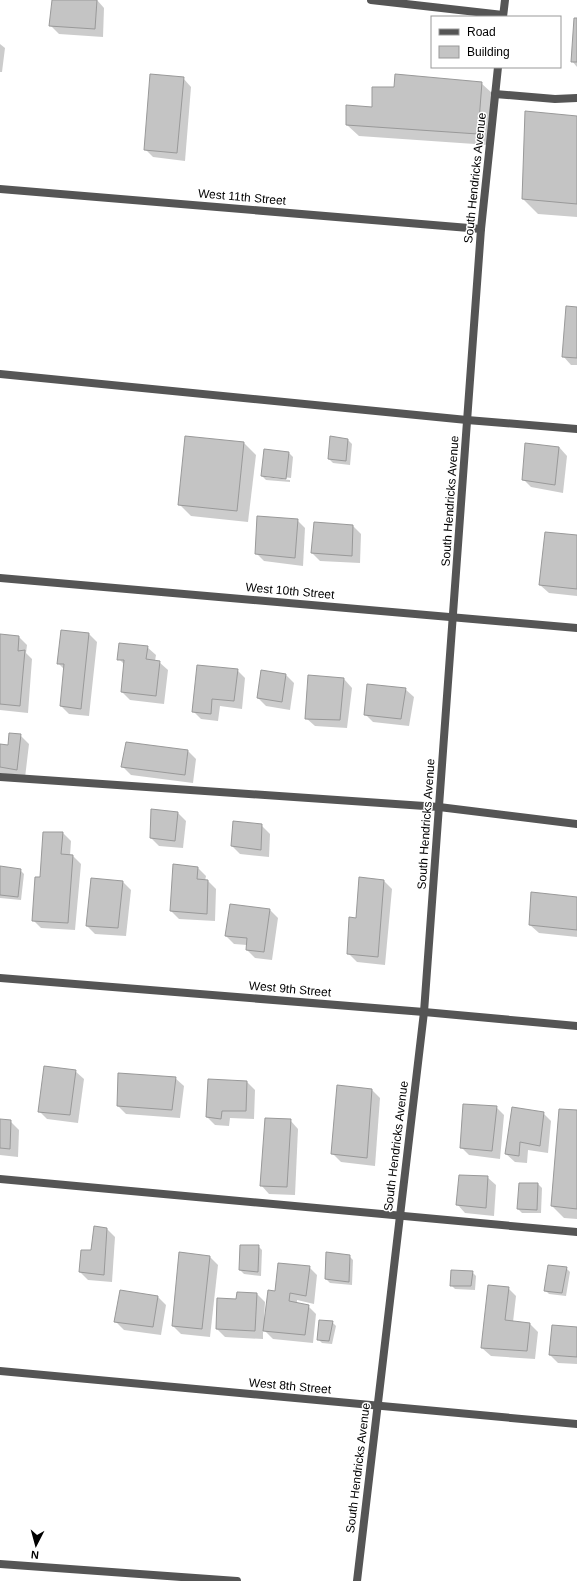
<svg xmlns="http://www.w3.org/2000/svg" width="577" height="1581" viewBox="0 0 577 1581" font-family="Arial,sans-serif">
<rect width="100%" height="100%" fill="#fff"/>
<g fill="#0003">
<path d="M53,0H97L104,8L103,37L59,34L50,25Z"/>
<path d="M577,19V67L572,61Z"/>
<path d="M0,44L5,48L2,72H0Z"/>
<path d="M183,78L191,87L185,161L153,157L145,149Z"/>
<path d="M481,83L493,94L489,145L359,136L347,125L373,108L395,89Z"/>
<path d="M577,117V217L538,214L523,199Z"/>
<path d="M577,308V365H571L563,356Z"/>
<path d="M331,437L348,440L352,444L350,465L333,463L329,459Z"/>
<path d="M244,443L256,455L248,522L191,516L179,504Z"/>
<path d="M559,447L567,456L563,493L531,487L523,479Z"/>
<path d="M289,453L293,457L291,478L265,475V477L290,480V482L266,480L262,476Z"/>
<path d="M297,520L305,528L303,566L264,561L256,553Z"/>
<path d="M353,526L361,534L360,563L320,561L312,553Z"/>
<path d="M577,536V596L549,593L540,585Z"/>
<path d="M62,631L89,634L97,642L89,716L69,714L61,706L65,670L58,663Z"/>
<path d="M0,635L19,637L27,645L26,653L32,659L28,713L0,710Z"/>
<path d="M147,647L156,655L155,661L159,662L168,670L164,704L130,700L122,692L125,665L119,659Z"/>
<path d="M237,670L245,678L242,709L220,706L218,721L201,719L193,711Z"/>
<path d="M286,675L294,683L290,710L266,706L258,698Z"/>
<path d="M344,679L352,688L347,728L315,726L306,718Z"/>
<path d="M405,689L414,697L409,726L373,722L365,714Z"/>
<path d="M20,735L29,744L25,778L0,773V745L9,746Z"/>
<path d="M188,751L196,759L193,783L131,775L123,767Z"/>
<path d="M178,813L186,821L183,848L159,846L151,838Z"/>
<path d="M234,822L261,825L270,834L269,857L240,854L232,846Z"/>
<path d="M44,833H63L71,841L70,856H73L81,864L75,930L41,928L33,920L41,878Z"/>
<path d="M0,867L20,870L24,874L21,900L0,898Z"/>
<path d="M198,868L206,876L205,881H208L216,889L215,921L179,919L171,911Z"/>
<path d="M384,881L392,889L385,965L357,962L348,953L357,919Z"/>
<path d="M123,882L131,890L126,936L95,934L87,926Z"/>
<path d="M577,898V937L539,933L530,925Z"/>
<path d="M270,910L278,918L272,960L255,958L247,950V945L234,944L226,936Z"/>
<path d="M75,1071L84,1079L78,1123L47,1119L39,1111Z"/>
<path d="M175,1078L184,1086L180,1118L126,1114L118,1106Z"/>
<path d="M247,1082L255,1090L254,1119L230,1118L229,1126L215,1125L207,1117Z"/>
<path d="M372,1090L380,1098L375,1166L341,1162L333,1154Z"/>
<path d="M496,1107L504,1115L500,1159L469,1155L461,1147Z"/>
<path d="M577,1111V1219L564,1218L552,1206Z"/>
<path d="M543,1113L551,1121L548,1153L528,1150L527,1163L515,1162L506,1154Z"/>
<path d="M0,1120L10,1121L19,1130L18,1157L0,1155Z"/>
<path d="M290,1120L298,1129L295,1195L269,1194L261,1185Z"/>
<path d="M487,1177L496,1185L494,1216L465,1213L457,1204Z"/>
<path d="M520,1184H538L542,1188L541,1213H522L518,1209Z"/>
<path d="M107,1229L115,1237L112,1282L88,1280L80,1272Z"/>
<path d="M258,1246L262,1250L261,1276L244,1274L240,1270Z"/>
<path d="M209,1256L218,1265L210,1337L181,1334L173,1326Z"/>
<path d="M349,1256L353,1260L352,1285L330,1283L326,1279Z"/>
<path d="M309,1267L317,1275L314,1304L297,1300V1303L308,1306L316,1314L313,1343L273,1339L263,1329V1339L225,1337L217,1329L237,1300L257,1294L265,1302L264,1318H266L275,1292Z"/>
<path d="M566,1268L570,1272L566,1296L549,1294L545,1290Z"/>
<path d="M472,1272L476,1276L475,1290L455,1289L451,1285Z"/>
<path d="M508,1288L516,1296L513,1322L530,1324L538,1332L535,1359L491,1356L482,1348Z"/>
<path d="M158,1297L166,1305L161,1335L124,1330L115,1321Z"/>
<path d="M332,1322L336,1326L332,1344L322,1343L318,1339Z"/>
<path d="M577,1328V1364L558,1363L550,1355Z"/>
</g>
<g fill="#c4c4c4" stroke="#999">
<path d="M52,0H97L95,29L49,26Z"/>
<path d="M574,18H577V62H571Z"/>
<path d="M150,74L184,77L177,153L144,150Z"/>
<path d="M395,74L482,82L478,134L346,125V105L372,107V87H394Z"/>
<path d="M525,111L577,116V204L522,199Z"/>
<path d="M566,306L577,307V358L562,357Z"/>
<path d="M185,436L244,442L237,511L178,505Z"/>
<path d="M330,436L348,439L346,461L328,459Z"/>
<path d="M525,443L559,447L555,485L522,480Z"/>
<path d="M264,449L289,452L286,479L261,476Z"/>
<path d="M257,516L298,519L295,558L255,554Z"/>
<path d="M314,522L353,525L352,556L311,553Z"/>
<path d="M545,532L577,535V589L539,585Z"/>
<path d="M61,630L89,633L81,709L60,706L64,664H57Z"/>
<path d="M0,634L19,636L18,651L25,650L20,706L0,704Z"/>
<path d="M119,643L148,646L146,659L160,661L156,696L121,692L124,660H117Z"/>
<path d="M197,665L238,669L234,701L212,699L211,714L192,712Z"/>
<path d="M261,670L286,674L282,702L257,698Z"/>
<path d="M308,675L344,678L340,720L305,719Z"/>
<path d="M367,684L406,688L401,719L364,715Z"/>
<path d="M9,733L21,734L17,770L0,767V744L8,745Z"/>
<path d="M126,742L188,750L185,775L121,767Z"/>
<path d="M151,809L178,812L175,841L150,838Z"/>
<path d="M233,821L262,824L261,850L231,846Z"/>
<path d="M43,832H63L61,854L73,855L68,923L32,921L35,877H40Z"/>
<path d="M173,864L198,867L197,879L208,880L207,914L170,911Z"/>
<path d="M0,866L21,869L18,897L0,895Z"/>
<path d="M359,877L384,880L378,957L347,954L349,917L356,918Z"/>
<path d="M91,878L123,881L118,928L86,926Z"/>
<path d="M531,892L577,897V930L529,925Z"/>
<path d="M230,904L270,909L264,952L246,950L247,938L225,936Z"/>
<path d="M44,1066L76,1070L70,1115L38,1112Z"/>
<path d="M118,1073L176,1077L172,1110L117,1106Z"/>
<path d="M208,1079L247,1081L246,1111H222L221,1119L206,1117Z"/>
<path d="M337,1085L372,1089L367,1158L331,1154Z"/>
<path d="M463,1104L497,1106L492,1151L460,1148Z"/>
<path d="M512,1107L544,1112L540,1146L520,1142L519,1156L505,1154Z"/>
<path d="M559,1109L577,1110V1209L551,1206Z"/>
<path d="M265,1118L291,1119L287,1187L260,1186Z"/>
<path d="M0,1119L11,1120L10,1149L0,1148Z"/>
<path d="M459,1175L488,1176L486,1208L456,1205Z"/>
<path d="M519,1183H538L537,1210L517,1209Z"/>
<path d="M94,1226L107,1228L104,1275L79,1272L81,1250H91Z"/>
<path d="M240,1245H259L258,1272L239,1270Z"/>
<path d="M179,1252L210,1256L202,1329L172,1326Z"/>
<path d="M326,1252L350,1255L349,1282L325,1279Z"/>
<path d="M278,1263L310,1266L306,1296L290,1293L289,1301L309,1305L305,1335L263,1331L268,1290L275,1291Z"/>
<path d="M548,1265L567,1267L562,1293L544,1291Z"/>
<path d="M451,1270L473,1271L471,1286H450Z"/>
<path d="M488,1285L509,1287L505,1320L530,1323L527,1351L481,1348Z"/>
<path d="M120,1290L158,1296L153,1327L114,1322Z"/>
<path d="M237,1292L257,1293L255,1331L216,1329L217,1298L236,1299Z"/>
<path d="M319,1320L333,1321L329,1341L317,1340Z"/>
<path d="M552,1325L577,1327V1357L549,1355Z"/>
</g>
<g fill="none" stroke-linecap="round" stroke-linejoin="round">
<g stroke="#555" stroke-width="8">
<path d="M371,0L503,15"/>
<path d="M495,94L555,99L577,98"/>
<path d="M0,374L467,420L577,429"/>
<path d="M0,777L439,807L577,824"/>
<path d="M0,1179L577,1232"/>
<path d="M0,1564L237,1581"/>
</g>
<g stroke="#555" stroke-width="8">
<path d="M503,17L505,0"/>
<path d="M0,189L481,229"/>
<path d="M0,578L577,628"/>
<path d="M0,978L424,1012L577,1026"/>
<path d="M0,1371L577,1424"/>
<path d="M357,1581L424,1012L481,229L498,67"/>
</g>
</g>
<g text-anchor="middle" stroke-width="3" stroke-linejoin="round" paint-order="stroke">
<g font-size="12" fill="#000" stroke="#fff">
<text transform="translate(475 178) rotate(-84)" y="4">South Hendricks Avenue</text>
<text transform="translate(242 197) rotate(5)" y="4">West 11th Street</text>
<text transform="translate(450 501) rotate(-86)" y="4">South Hendricks Avenue</text>
<text transform="translate(290 591) rotate(5)" y="4">West 10th Street</text>
<text transform="translate(426 824) rotate(-86)" y="4">South Hendricks Avenue</text>
<text transform="translate(290 989) rotate(5)" y="4">West 9th Street</text>
<text transform="translate(396 1146) rotate(-83)" y="4">South Hendricks Avenue</text>
<text transform="translate(290 1386) rotate(5)" y="4">West 8th Street</text>
<text transform="translate(358 1468) rotate(-83)" y="4">South Hendricks Avenue</text>
</g>
</g>
<rect x="431" y="16" width="130" height="52" fill="#ffffff" stroke="#999999"/>
<rect x="439" y="29" width="20" height="6" fill="#555555" stroke="#999999"/>
<text x="467" y="36" font-size="12" fill="#000000">Road</text>
<rect x="439" y="46" width="20" height="12" fill="#c4c4c4" stroke="#999999"/>
<text x="467" y="56" font-size="12" fill="#000000">Building</text>
<g transform="translate(36 1545) rotate(186)" stroke="#ffffff" stroke-width="3" paint-order="stroke">
<path d="M0-3L7 15L0 10L-7 15Z" fill="#000000"/>
<text y="-6" font-size="11" font-weight="bold" text-anchor="middle" fill="#000000">N</text>
</g>
</svg>
